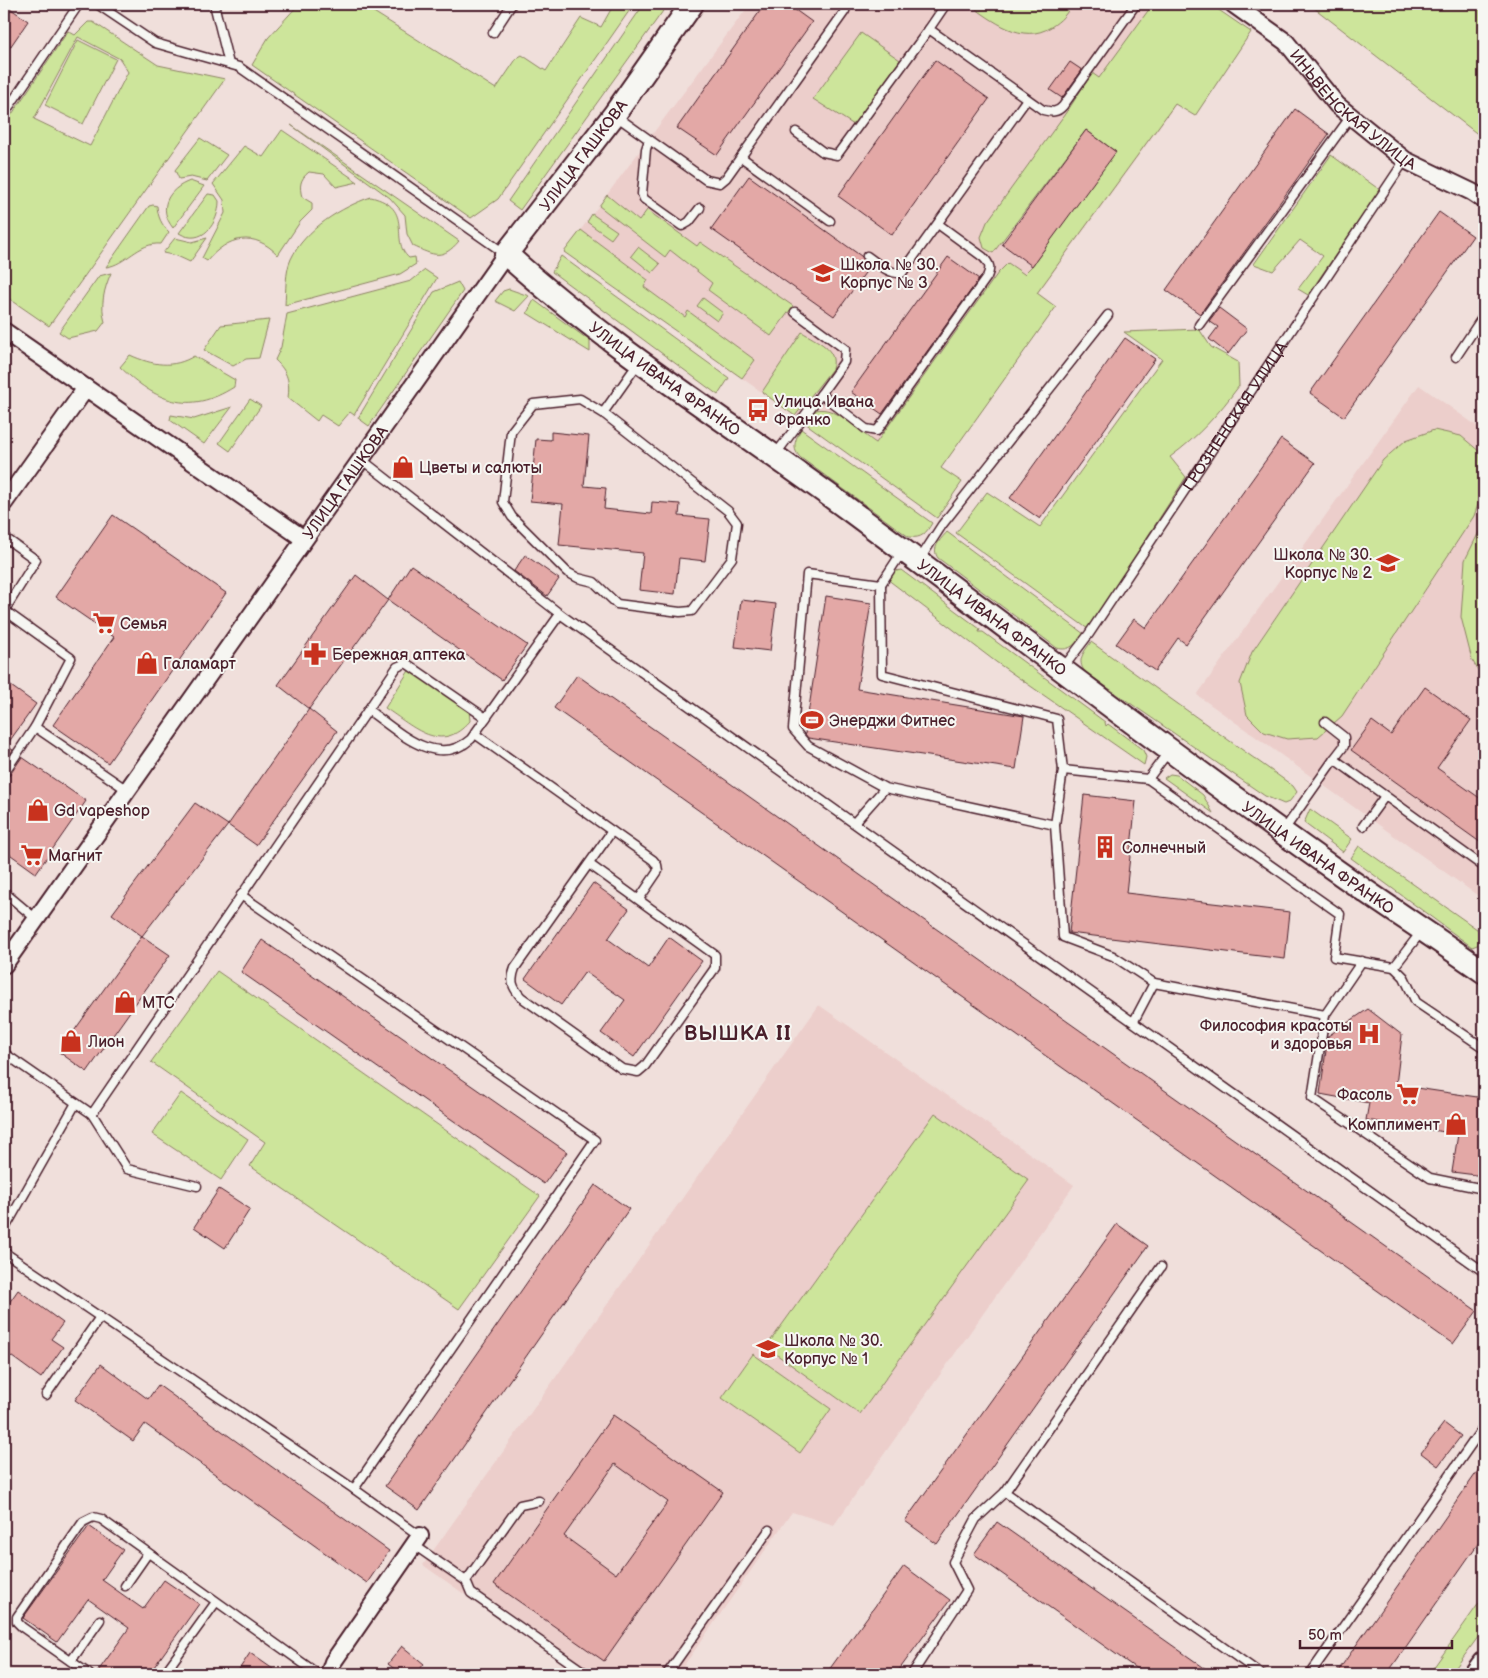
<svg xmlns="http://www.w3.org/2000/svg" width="1488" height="1678" viewBox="0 0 1488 1678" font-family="'Balsamiq Sans',sans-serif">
<rect width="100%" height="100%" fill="#f0dfdb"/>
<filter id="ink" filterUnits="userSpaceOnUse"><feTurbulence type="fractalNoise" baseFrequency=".02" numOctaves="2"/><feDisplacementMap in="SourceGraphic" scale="10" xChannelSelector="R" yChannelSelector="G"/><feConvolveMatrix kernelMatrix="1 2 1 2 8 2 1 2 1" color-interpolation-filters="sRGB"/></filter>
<g filter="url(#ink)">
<g fill="#eccecb">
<path d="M750,4H1210L1251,32L1176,104L1038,293L1056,307L917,502L564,252Z"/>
<path d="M1419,385L1484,431V900L1197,695Z"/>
<path d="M819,1005L1074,1185L834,1525L792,1512L678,1674H578L423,1565Z"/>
</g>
<g fill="#cde59b" stroke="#8c8263" fill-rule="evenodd">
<path d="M299,4H361L496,89L517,58L522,55L546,71L581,18L601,27L614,4H634L498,199L471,218L252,65L268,38Z"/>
<path d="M644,4H668L520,210L508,201Z"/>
<path d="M969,4H1071C1068,14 1060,21 1051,27C1022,45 993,21 969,4Z"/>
<path d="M1143,4H1210L1251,32L1195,116L1175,104L1037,293L1056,307L941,468L962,482L937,518L805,423L816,410C837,405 860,433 876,443L998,273L1008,263L1024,274L1032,266L1115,151L1086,130L993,253L984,248L981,237L987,222L1070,107L1092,73L1099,78L1150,8Z"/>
<path d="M1309,4H1484V139Z"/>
<path d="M88,22H93L158,65L225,79L49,326L4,295V126L68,31L75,35ZM78,37L120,59L128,72L90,146L34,119Z"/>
<path d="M861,33L900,60L854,125L813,99Z"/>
<path d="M78,40L116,59L83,124L45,105Z"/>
<path d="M291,125L459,241C443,260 434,256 413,246L407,234L405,215L390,198Z"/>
<path d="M282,130L358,182L336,187L324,174L309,172C300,179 299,186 302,197L312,203V210L300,222L278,255C254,230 228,236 207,261L202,258L225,213L224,200L213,184L244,146L263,157Z"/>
<path d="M200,138L227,155L207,181L191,177L179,179L175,170Z"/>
<path d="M1331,155L1380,190L1308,295L1298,289L1323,256L1300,240L1273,271L1254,264Z"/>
<path d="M190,181L204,186L173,228C157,208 168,189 190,181Z"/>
<path d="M208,194L215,195L219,201C219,223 202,247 179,233Z"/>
<path d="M607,195L639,221L647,210L697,246L700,242L793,306L771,336L708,290L712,283L670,250L665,257L599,206Z"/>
<path d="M371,197C416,208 388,240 409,258L415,257L416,264L400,274L285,305C286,291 285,272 291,259C305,229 342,207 371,197Z"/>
<path d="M153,205L157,206C158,217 161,224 169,232L161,244C138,242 126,265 106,267L149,206Z"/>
<path d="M592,214L617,231L611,239L587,222Z"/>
<path d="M581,230L648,280L644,287L685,317L688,311L755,360L742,378L564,252Z"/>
<path d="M175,238L192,242L207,238L190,262L177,256L163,253Z"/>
<path d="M638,247L660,264L652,273L631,256Z"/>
<path d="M561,256L729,378L718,395L552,272Z"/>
<path d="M425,270L437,278L354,415L350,412L338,426L321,415L317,421L288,398C290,382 288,372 275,360L281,347L287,314L411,281Z"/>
<path d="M111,273C104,289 100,305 105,322L98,331L68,338L59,332L99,276Z"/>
<path d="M458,282L463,291L369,426L358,418L434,292Z"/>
<path d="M509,289L529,296L515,311L495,301L503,291Z"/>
<path d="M703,298L723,313L717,321L697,306Z"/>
<path d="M534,300L590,341V352L527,313Z"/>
<path d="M269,320L259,358L246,359L233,366L204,350L221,325Z"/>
<path d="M1199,329L1211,347L1238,362L1239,386C1219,413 1198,437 1170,457L1186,477L1088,629L956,533L987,492L1040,527L1162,359L1124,332Z"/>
<path d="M802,332C816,341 839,349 832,369L795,416L762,392Z"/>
<path d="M130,355C152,365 173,369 194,356L235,380L234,387C188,416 156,401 120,367Z"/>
<path d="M250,399L261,406L230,451L219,443Z"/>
<path d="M232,407L204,444L170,420L171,415L194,419Z"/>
<path d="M801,429L932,523C926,533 922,539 909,537L801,458C791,449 795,440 801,429Z"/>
<path d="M1434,430L1461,436L1480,452L1484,487L1474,516L1342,716L1318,737L1287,739L1264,732L1247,715L1240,683L1252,652L1383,460L1406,440Z"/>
<path d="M1484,522V680L1472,660L1461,617L1465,560Z"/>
<path d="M947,532L1084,634C1076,643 1070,652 1057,648L938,558C931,548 940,540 947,532Z"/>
<path d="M901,570L980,629L979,632H983L1105,722L1106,726L1108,724L1143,750L1146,757L1144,765L996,662L887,579L892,572Z"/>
<path d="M1091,642L1293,786L1297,792L1289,802L1284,804L1265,796L1085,672C1076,660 1084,652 1091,642Z"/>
<path d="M410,669L469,710L470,721C441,755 414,727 385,708Z"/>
<path d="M1170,774L1177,775L1203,795L1213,813L1164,778Z"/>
<path d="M1310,809L1352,839L1343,852L1304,823Z"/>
<path d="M1359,846L1484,934L1480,944L1472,947L1351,858Z"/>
<path d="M217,971L540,1196L459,1309L250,1166L265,1142L151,1062Z"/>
<path d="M181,1093L248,1139L221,1180L152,1134Z"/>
<path d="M935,1113L1029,1180L860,1414L766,1347Z"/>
<path d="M753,1354L831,1409L800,1453L722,1398Z"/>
<path d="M1484,1596V1629L1451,1674H1429Z"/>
</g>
<g fill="#e3a8a6" stroke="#4a1f2b" fill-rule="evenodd">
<path d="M4,4L28,21L4,56Z"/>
<path d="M765,4H787L812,22L717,155L677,128Z"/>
<path d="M935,60L989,99L892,235L838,196Z"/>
<path d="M1070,62L1082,70L1062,98L1050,90Z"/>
<path d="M1295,109L1329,134L1200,314L1166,290Z"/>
<path d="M1086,130L1116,152L1032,266L1002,244Z"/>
<path d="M749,176L861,256L870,266L834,316L711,229Z"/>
<path d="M1439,212L1473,236L1344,417L1310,393Z"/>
<path d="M948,257L979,279L882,414L851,392Z"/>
<path d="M1219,308L1247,329L1228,354L1209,339L1218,327L1209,321Z"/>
<path d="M1125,338L1155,359L1040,519L1010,498Z"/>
<path d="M551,432L589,436L584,486L606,488L604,509L651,514L652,502L680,504L679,516L710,519L705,561L679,558L675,594L639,590L643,553L559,545L563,504L530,501L536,439L551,440Z"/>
<path d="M1281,439L1315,463L1186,644L1178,638L1155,671L1116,644L1134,619L1146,628Z"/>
<path d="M113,515L226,593L108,763L53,725L114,637L56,597Z"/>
<path d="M525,555L559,579L547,596L514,571Z"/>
<path d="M411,565L527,645L502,680L388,600Z"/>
<path d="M356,575L388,600L309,709L278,685Z"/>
<path d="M826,596L871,603L857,689L1024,716L1016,769L808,738L805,734Z"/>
<path d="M741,600L776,604L770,651L735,647Z"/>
<path d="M577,675L1477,1311L1453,1344L554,708Z"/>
<path d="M4,681L36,704L6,746L13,750L4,763Z"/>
<path d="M1425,687L1471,720L1437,768L1484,801V845L1351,750L1372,721L1391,735Z"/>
<path d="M309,709L337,731L256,845L228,825Z"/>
<path d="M22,757L86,801L36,873L4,850V779L9,776Z"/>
<path d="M1084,795L1136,801L1126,893L1290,912L1285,959L1069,933Z"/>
<path d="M195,803L228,825L142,936L112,914Z"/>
<path d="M593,883L629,909L608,939L648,968L669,937L702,961L634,1057L601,1033L625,1000L585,972L561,1005L525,979Z"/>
<path d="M142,936L170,955L87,1072L59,1052Z"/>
<path d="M262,940L567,1152L544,1184L241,972Z"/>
<path d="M1368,1009L1402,1035L1396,1085L1484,1098V1176L1452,1172L1458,1134L1366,1120L1369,1103L1320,1094L1328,1036Z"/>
<path d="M595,1185L629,1209L419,1510L385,1486Z"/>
<path d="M219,1189L250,1209L225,1248L194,1227Z"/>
<path d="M1117,1224L1148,1246L937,1544L905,1521Z"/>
<path d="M18,1290L63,1323L51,1339L63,1347L41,1378L4,1351V1310Z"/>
<path d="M101,1364L148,1399L158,1385L389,1551L367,1583L145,1424L133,1441L75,1400Z"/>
<path d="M613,1415L723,1492L604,1661L494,1584ZM615,1464L668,1502L616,1574L564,1536Z"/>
<path d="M1444,1423L1461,1436L1438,1466L1421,1453Z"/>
<path d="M1484,1462V1535L1387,1674H1336Z"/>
<path d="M997,1522L1213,1674H1144L974,1554Z"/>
<path d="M89,1526L123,1550L102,1580L143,1609L164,1580L199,1604L149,1674H96L129,1628L88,1599L57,1642L23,1618Z"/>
<path d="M904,1566L950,1600L896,1674H826Z"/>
<path d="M402,1646L424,1664L416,1674H401L388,1664Z"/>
<path d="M250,1653L280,1674H236Z"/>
</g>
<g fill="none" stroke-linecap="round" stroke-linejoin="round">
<defs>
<g id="lane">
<path d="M97,4L155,43L239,67L504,253"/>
<path d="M214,4L229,64"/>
<path d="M946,4L929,29L1043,110C1052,112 1057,113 1063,106L1136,4"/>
<path d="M493,33L512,4"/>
<path d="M4,114L79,4"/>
<path d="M616,116L706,180L720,183L726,178L845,11L847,4"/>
<path d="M796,132L823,152L837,155L929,29"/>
<path d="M649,140L646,149L642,194L644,199L682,226L689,222L700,208"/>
<path d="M741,157L830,221"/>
<path d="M867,256C877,263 888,274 902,273L1027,99"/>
<path d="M795,312L845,349L844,362L821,394L866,429L877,431L987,277C991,268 990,264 983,257L938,224"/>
<path d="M1199,325L1351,116"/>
<path d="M1456,357L1484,315"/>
<path d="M603,413L580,399L533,404L511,432L503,502L512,517L567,572L578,578L594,582L617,604L680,612L692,611L732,558L737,523L728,511L603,413L639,362"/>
<path d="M775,455L821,394"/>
<path d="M361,459L560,614L1484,1272"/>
<path d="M4,537L36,560L4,611"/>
<path d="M920,559L942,525L1108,315"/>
<path d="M881,584L902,552"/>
<path d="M4,610L71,658L35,727L127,790"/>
<path id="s1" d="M1063,668L1089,634L1405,160"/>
<path d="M368,710L397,667L406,663L486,718"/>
<path d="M1325,722L1344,737V746L1334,759"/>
<path d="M475,734L653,860L657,865L658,871L639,899"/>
<path d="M1063,770L1148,779L1169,751"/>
<path d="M4,773L35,727"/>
<path d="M1148,779L1340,914L1334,957L1394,967L1421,932"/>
<path d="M885,788L808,746L793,729L807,574L881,584L882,674L1057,719L1063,770L1055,825L1063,937L1113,956L1154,983"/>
<path d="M854,823L885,788L1055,825"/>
<path d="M1363,826L1385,796"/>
<path d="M1284,830L1334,759L1484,867"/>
<path d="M589,864L715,955V968L645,1066L638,1072L622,1069L521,997C512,987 510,981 515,968L612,831"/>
<path d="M4,892L35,918"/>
<path d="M241,895L595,1140L354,1489"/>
<path d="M1362,961L1325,1015L1312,1098L1430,1178L1484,1189"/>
<path d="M1394,967L1404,977L1416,1002L1484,1048"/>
<path d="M1134,1021L1154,983L1325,1015"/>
<path d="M4,1053L92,1114L368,710C397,730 436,770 471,739L560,614"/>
<path d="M92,1114L127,1169L197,1186"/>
<path d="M4,1230L76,1103"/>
<path d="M4,1252L354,1489L420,1536"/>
<path d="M1161,1267L1005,1492L1261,1674"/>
<path d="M46,1395L100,1317"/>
<path d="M414,1545L466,1581L471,1593L587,1674"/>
<path d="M466,1581L520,1505L539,1501"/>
<path d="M125,1586L148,1553"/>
<path d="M71,1661L100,1620"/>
<path d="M89,1674L22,1627L17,1622V1617L83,1522L93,1517L101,1519L318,1674"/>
<path d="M164,1674L216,1602"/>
<path d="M667,1674L769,1530"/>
<path d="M912,1674L967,1590L953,1562L976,1519L1005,1492"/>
<path d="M1310,1674L1484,1426"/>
</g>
<g id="street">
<path id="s2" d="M1233,4L1286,42L1337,105L1405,160L1472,192L1484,200"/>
<path d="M4,331L304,539"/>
<path d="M4,503L86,388"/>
<path id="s3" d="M4,965L506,254"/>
<path d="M329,1674L333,1662L420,1536"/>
</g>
<g id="secondary">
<path id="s4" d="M692,4L614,115L506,254C611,349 734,425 848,509C1011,630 1172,755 1338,872C1386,906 1436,938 1484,972"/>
<path d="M1476,1674L1484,1663"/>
</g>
</defs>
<use href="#lane" stroke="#4a1f2b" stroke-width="11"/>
<use href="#street" stroke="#4a1f2b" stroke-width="20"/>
<use href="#secondary" stroke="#4a1f2b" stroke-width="26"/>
<use href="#lane" stroke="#f6f6f2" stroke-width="8"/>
<use href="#street" stroke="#f6f6f2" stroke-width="16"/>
<use href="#secondary" stroke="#f6f6f2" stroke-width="22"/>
</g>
</g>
<defs>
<symbol id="school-bare" viewBox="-9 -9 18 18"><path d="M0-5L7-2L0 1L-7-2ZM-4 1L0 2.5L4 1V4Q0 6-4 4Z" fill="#c8321e" stroke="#f6f6f2" stroke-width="2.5" paint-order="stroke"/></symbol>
<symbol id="bus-bare" viewBox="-9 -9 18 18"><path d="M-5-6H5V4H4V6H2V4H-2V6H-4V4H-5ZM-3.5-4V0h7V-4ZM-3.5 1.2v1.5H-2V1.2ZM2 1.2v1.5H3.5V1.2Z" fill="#c8321e" stroke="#f6f6f2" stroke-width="2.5" paint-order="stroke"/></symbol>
<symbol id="shop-bare" viewBox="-9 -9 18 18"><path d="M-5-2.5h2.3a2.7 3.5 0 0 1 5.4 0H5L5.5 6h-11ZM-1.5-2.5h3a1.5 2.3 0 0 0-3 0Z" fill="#c8321e" stroke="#f6f6f2" stroke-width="2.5" paint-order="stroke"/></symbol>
<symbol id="supermarket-bare" viewBox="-9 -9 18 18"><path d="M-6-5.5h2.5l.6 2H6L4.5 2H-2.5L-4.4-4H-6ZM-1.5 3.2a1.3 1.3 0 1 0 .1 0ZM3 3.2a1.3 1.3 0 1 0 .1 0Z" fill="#c8321e" stroke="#f6f6f2" stroke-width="2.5" paint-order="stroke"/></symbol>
<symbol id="pharmacy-bare" viewBox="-9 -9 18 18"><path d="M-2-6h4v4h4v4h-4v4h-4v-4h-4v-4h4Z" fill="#c8321e" stroke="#f6f6f2" stroke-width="2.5" paint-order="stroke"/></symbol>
<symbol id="stadium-bare" viewBox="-9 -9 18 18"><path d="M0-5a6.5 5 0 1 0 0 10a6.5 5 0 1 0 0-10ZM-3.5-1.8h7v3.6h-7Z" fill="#c8321e" stroke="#f6f6f2" stroke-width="2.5" paint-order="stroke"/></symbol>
<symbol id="building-bare" viewBox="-9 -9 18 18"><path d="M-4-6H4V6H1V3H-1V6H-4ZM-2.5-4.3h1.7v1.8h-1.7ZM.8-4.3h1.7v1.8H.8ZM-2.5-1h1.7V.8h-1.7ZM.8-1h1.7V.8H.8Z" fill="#c8321e" stroke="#f6f6f2" stroke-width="2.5" paint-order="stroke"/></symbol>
<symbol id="hospital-bare" viewBox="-9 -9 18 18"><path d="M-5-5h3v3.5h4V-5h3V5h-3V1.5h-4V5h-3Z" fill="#c8321e" stroke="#f6f6f2" stroke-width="2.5" paint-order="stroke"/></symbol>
</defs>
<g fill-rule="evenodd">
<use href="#school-bare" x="807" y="257" width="32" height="32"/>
<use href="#bus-bare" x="742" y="394" width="32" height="32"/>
<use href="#shop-bare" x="387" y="451" width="32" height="32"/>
<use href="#school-bare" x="1372" y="547" width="32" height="32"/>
<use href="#supermarket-bare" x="88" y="607" width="32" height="32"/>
<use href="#pharmacy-bare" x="299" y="638" width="32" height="32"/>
<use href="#shop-bare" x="131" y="647" width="32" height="32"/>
<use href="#stadium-bare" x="796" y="704" width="32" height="32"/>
<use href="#shop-bare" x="22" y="794" width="32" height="32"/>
<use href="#building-bare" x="1089" y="831" width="32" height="32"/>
<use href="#supermarket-bare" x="16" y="839" width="32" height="32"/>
<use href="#shop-bare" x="109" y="986" width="32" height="32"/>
<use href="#hospital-bare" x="1353" y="1018" width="32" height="32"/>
<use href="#shop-bare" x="55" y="1025" width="32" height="32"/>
<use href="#supermarket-bare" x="1392" y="1078" width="32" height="32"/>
<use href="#shop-bare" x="1440" y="1108" width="32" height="32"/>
<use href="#school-bare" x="752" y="1333" width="32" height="32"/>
</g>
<g text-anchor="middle" stroke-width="4" stroke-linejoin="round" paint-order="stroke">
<g font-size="16" fill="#4a1f2b" stroke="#f6f6f2">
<text dy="6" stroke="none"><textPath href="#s2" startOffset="161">ИНЬВЕНСКАЯ УЛИЦА</textPath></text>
<text transform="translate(583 155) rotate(-53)" y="6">УЛИЦА ГАШКОВА</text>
<text dy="6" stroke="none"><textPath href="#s4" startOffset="514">УЛИЦА ИВАНА ФРАНКО</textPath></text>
<text dy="6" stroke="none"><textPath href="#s1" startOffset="305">ГРОЗНЕНСКАЯ УЛИЦА</textPath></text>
<text dy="6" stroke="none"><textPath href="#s3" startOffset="591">УЛИЦА ГАШКОВА</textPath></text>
<text dy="6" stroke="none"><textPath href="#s4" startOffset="919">УЛИЦА ИВАНА ФРАНКО</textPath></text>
<text dy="6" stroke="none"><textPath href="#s4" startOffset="1324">УЛИЦА ИВАНА ФРАНКО</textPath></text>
</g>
<g font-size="16" fill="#4a1f2b" stroke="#f6f6f2" text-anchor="start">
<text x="840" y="270">Школа № 30.<tspan x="840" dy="18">Корпус № 3</tspan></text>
<text x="774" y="407">Улица Ивана<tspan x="774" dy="18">Франко</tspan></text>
<text x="419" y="473">Цветы и салюты</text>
<text x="1372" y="560" text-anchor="end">Школа № 30.<tspan x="1372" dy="18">Корпус № 2</tspan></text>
<text x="120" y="629">Семья</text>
<text x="332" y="660">Бережная аптека</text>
<text x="163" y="669">Галамарт</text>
<text x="829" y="726">Энерджи Фитнес</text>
<text x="54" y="816">Gd vapeshop</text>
<text x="1122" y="853">Солнечный</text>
<text x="48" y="861">Магнит</text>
<text x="142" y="1008">МТС</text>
<text x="1352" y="1031" text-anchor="end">Философия красоты<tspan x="1352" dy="18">и здоровья</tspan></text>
<text x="88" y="1047">Лион</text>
<text x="1392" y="1100" text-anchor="end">Фасоль</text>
<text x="1440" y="1130" text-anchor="end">Комплимент</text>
<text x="784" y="1346">Школа № 30.<tspan x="784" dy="18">Корпус № 1</tspan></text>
</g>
<g font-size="21" font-weight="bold" letter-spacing="1" fill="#4a1f2b" stroke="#f6f6f2">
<text x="738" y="1040">ВЫШКА II</text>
</g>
</g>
<rect width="1488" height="1678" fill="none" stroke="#f6f6f2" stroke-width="20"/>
<rect x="10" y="10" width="1468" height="1658" fill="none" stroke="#4a1f2b" stroke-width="2" filter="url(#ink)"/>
<path d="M1300 1640v8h152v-8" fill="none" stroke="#4a1f2b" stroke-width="2.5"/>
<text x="1308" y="1640" font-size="15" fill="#4a1f2b" stroke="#f6f6f2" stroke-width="4" paint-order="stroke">50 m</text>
</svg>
